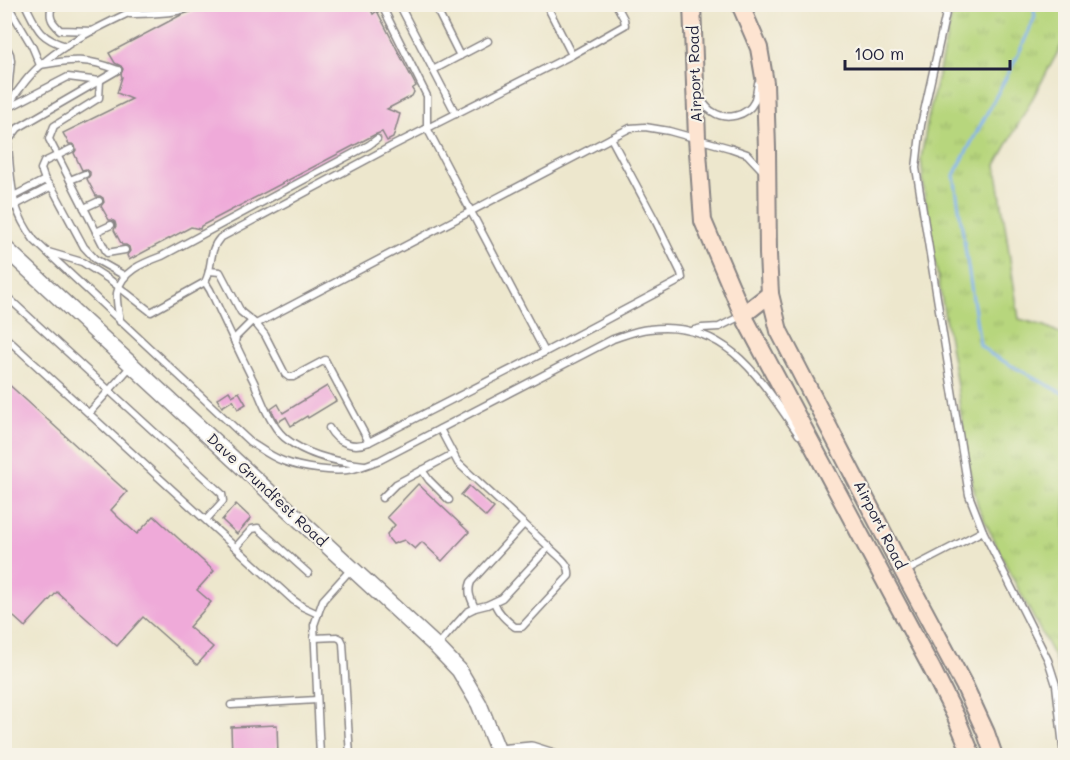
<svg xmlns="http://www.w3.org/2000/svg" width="1070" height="760" viewBox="0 0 1070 760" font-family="Mali,sans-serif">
<defs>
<pattern id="grass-tufts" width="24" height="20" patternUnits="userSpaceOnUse" patternTransform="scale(1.5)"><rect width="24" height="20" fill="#b7d67d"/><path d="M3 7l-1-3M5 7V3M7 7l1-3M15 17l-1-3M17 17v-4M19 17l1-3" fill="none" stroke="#9db76d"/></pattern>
</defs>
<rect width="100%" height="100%" fill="#f7f3e8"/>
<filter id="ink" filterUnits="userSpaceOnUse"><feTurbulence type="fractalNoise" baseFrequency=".0167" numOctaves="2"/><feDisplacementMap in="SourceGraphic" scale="12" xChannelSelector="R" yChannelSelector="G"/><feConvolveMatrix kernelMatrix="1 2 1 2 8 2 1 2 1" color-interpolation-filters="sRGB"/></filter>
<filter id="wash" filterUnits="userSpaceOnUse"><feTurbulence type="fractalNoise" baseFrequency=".008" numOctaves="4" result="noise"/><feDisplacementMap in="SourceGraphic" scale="24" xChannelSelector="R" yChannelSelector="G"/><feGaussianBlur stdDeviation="1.35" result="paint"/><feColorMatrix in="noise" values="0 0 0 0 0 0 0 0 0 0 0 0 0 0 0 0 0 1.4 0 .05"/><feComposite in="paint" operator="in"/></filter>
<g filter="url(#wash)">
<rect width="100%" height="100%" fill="#ede7cd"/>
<path fill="url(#grass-tufts)" stroke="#6c7c5c" stroke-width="1.5" d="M954,5H1065V39L996,165L1019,319L1045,326L1065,336V724L1064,692L1054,657L1009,571L978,507L969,468L955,373L926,211L921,158L928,119Z"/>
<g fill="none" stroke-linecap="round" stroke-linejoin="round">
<path stroke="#83b3ee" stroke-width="3" d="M1033,4L1035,17L1018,55L954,175L980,345L992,355L1066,395"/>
</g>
<g id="blocks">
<g fill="#efaad9">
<path d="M202,4H368L373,14L377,11L416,86L412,89L414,92L412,96L387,109L400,114L393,138L387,141L382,132L374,135L201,226L200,229L191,227L129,260L127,255L130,251L129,247L126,245H122L114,230L116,226L115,222L112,220H109L101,206L104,202L103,198L100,196H96L87,179L90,175V172L86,169L82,170L74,153L76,150L75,146L72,144H69L63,133L132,99L117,93L122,77L121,74L123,69L121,66L115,63L109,53L181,15L199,9Z"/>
<path d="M4,380L127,492L111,510L119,518L137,534L154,516L214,571L197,590L211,602L189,627L213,647L197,665L143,617L117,646L57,592L25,627L4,608Z"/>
<path d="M327,386L336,401L308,418L307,416L291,426L286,417L278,422L271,409L278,404L283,413Z"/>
<path d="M229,391L232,396L239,392L246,404L238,409L233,400L222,407L217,399Z"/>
<path d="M418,484L469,532L442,561L422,542L415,549L404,540L393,544L388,538L387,534L395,525L387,517Z"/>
<path d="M469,486L494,508L486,517L461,495Z"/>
<path d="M236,504L251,518L237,534L222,520Z"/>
<path d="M277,725L278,756H232L231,727Z"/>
</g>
</g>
</g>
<g filter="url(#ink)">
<use href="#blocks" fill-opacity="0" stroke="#888484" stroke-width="1.5"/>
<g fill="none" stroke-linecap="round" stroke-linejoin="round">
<defs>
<g id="service">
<path d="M7,4L32,46L40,65C73,59 87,58 118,70"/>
<path d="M25,4C37,28 39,38 66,46"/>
<path d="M57,4L51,9C49,19 53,23 60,30L93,31"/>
<path d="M147,4C103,26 50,46 21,87C16,93 11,100 10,108C6,124 8,142 9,158C12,193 13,212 34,240L250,442C261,449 271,457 283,461C301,468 334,473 353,469C362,467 371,463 380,460L613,339C625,335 637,330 649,329C727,319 761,380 799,435"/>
<path d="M399,4L456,114"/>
<path d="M434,4L460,56"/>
<path d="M948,4L921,125L916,168L969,495L983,531L1048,660L1056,685L1064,756"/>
<path d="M130,14C152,13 177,15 197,4"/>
<path d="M4,42L10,54L11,61L8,92L10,107L68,77L100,81L99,98L54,126L49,139L107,253L125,250"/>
<path d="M572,55L625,25L624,19L616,4"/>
<path d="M433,70L488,41"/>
<path d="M700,98C704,103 707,109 713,112C726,121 747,116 754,102C756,97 757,89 758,83"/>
<path d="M8,141L18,128L118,70"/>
<path d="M71,149L44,162L41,169L45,180L54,191L84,247L95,259L125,276"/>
<path d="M70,180L85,174"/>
<path d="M4,201L45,180"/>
<path d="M84,208L99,201"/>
<path d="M4,211L50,187"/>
<path d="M96,232L111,225"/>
<path d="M48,252L82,262L110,280L151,312L205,282C213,268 208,251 220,238L392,146L572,55L546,4"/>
<path d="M209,271L220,272L241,312L256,324L265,335L285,374L289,377H293L325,360L369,442L545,352L427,128V96L381,4"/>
<path d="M205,282L210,290C225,321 239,352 254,382C261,400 271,426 285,438C307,456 337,462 364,465"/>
<path d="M4,294L222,494L223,501L206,520"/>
<path d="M120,322C119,313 116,302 117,293C121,271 143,263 162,256L369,145L377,139"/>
<path d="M256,324L630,128L645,127L669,131L730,148L747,154L763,171"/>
<path d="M694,330L702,328L719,327L741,316"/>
<path d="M4,336L293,600L303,607L318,614"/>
<path d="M235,343L236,337L252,321"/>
<path d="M545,352L677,282L682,278L681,273L656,222L611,138"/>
<path d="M89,413L131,366"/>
<path d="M329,428C337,443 354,449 369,442"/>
<path d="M422,470L429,480L449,500"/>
<path d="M382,498L396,484L453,454"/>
<path d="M236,547L252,529L258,528L308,573"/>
<path d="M906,571L983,531"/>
<path d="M494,602C498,613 506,620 515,627H522L569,576C571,563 557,556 549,547"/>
<path d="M475,608C471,599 467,592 471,582L524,524"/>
<path d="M314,638L337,637L341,639L343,643L350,756"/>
<path d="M437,646L467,612L475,608L487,605L502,598L549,547L458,463L440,429"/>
<path d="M231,705L317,700"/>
<path d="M320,756L314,625L323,600L352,568"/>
</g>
<g id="tertiary">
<path d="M4,247L436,646L459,670L479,704L500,756"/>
<path d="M499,753L531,750L550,756"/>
</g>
<g id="secondary">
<path d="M692,4L697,138L703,221L743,315L932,669L956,717L972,756"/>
<path d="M740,4L759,48L765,83L767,149L768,254L770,294L779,331L904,573L965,687L986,733L994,756"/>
<path d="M743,315L770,294"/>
</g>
</defs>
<use href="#service" stroke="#888484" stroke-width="9"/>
<use href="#tertiary" stroke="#888484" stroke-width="18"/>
<use href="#secondary" stroke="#888484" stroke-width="20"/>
<use href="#service" stroke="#fff" stroke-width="6"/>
<use href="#tertiary" stroke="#fff" stroke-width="15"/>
<use href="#secondary" stroke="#fde4d1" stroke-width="16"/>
</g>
</g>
<g text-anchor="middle" stroke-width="4.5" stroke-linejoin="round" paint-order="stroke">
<g font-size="15" fill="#22223b" stroke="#f7f3e8">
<text transform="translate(695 74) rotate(-92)" y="5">Airport Road</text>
<text transform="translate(267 490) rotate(43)" y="5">Dave Grundfest Road</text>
<text transform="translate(880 525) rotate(63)" y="5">Airport Road</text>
</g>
</g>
<rect width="1070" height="760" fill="none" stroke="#f7f3e8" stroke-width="24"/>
<path d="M845 60v9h165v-9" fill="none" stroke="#22223b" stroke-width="3"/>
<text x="854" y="60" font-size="18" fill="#22223b" stroke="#f7f3e8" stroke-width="4.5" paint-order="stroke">100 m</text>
</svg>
